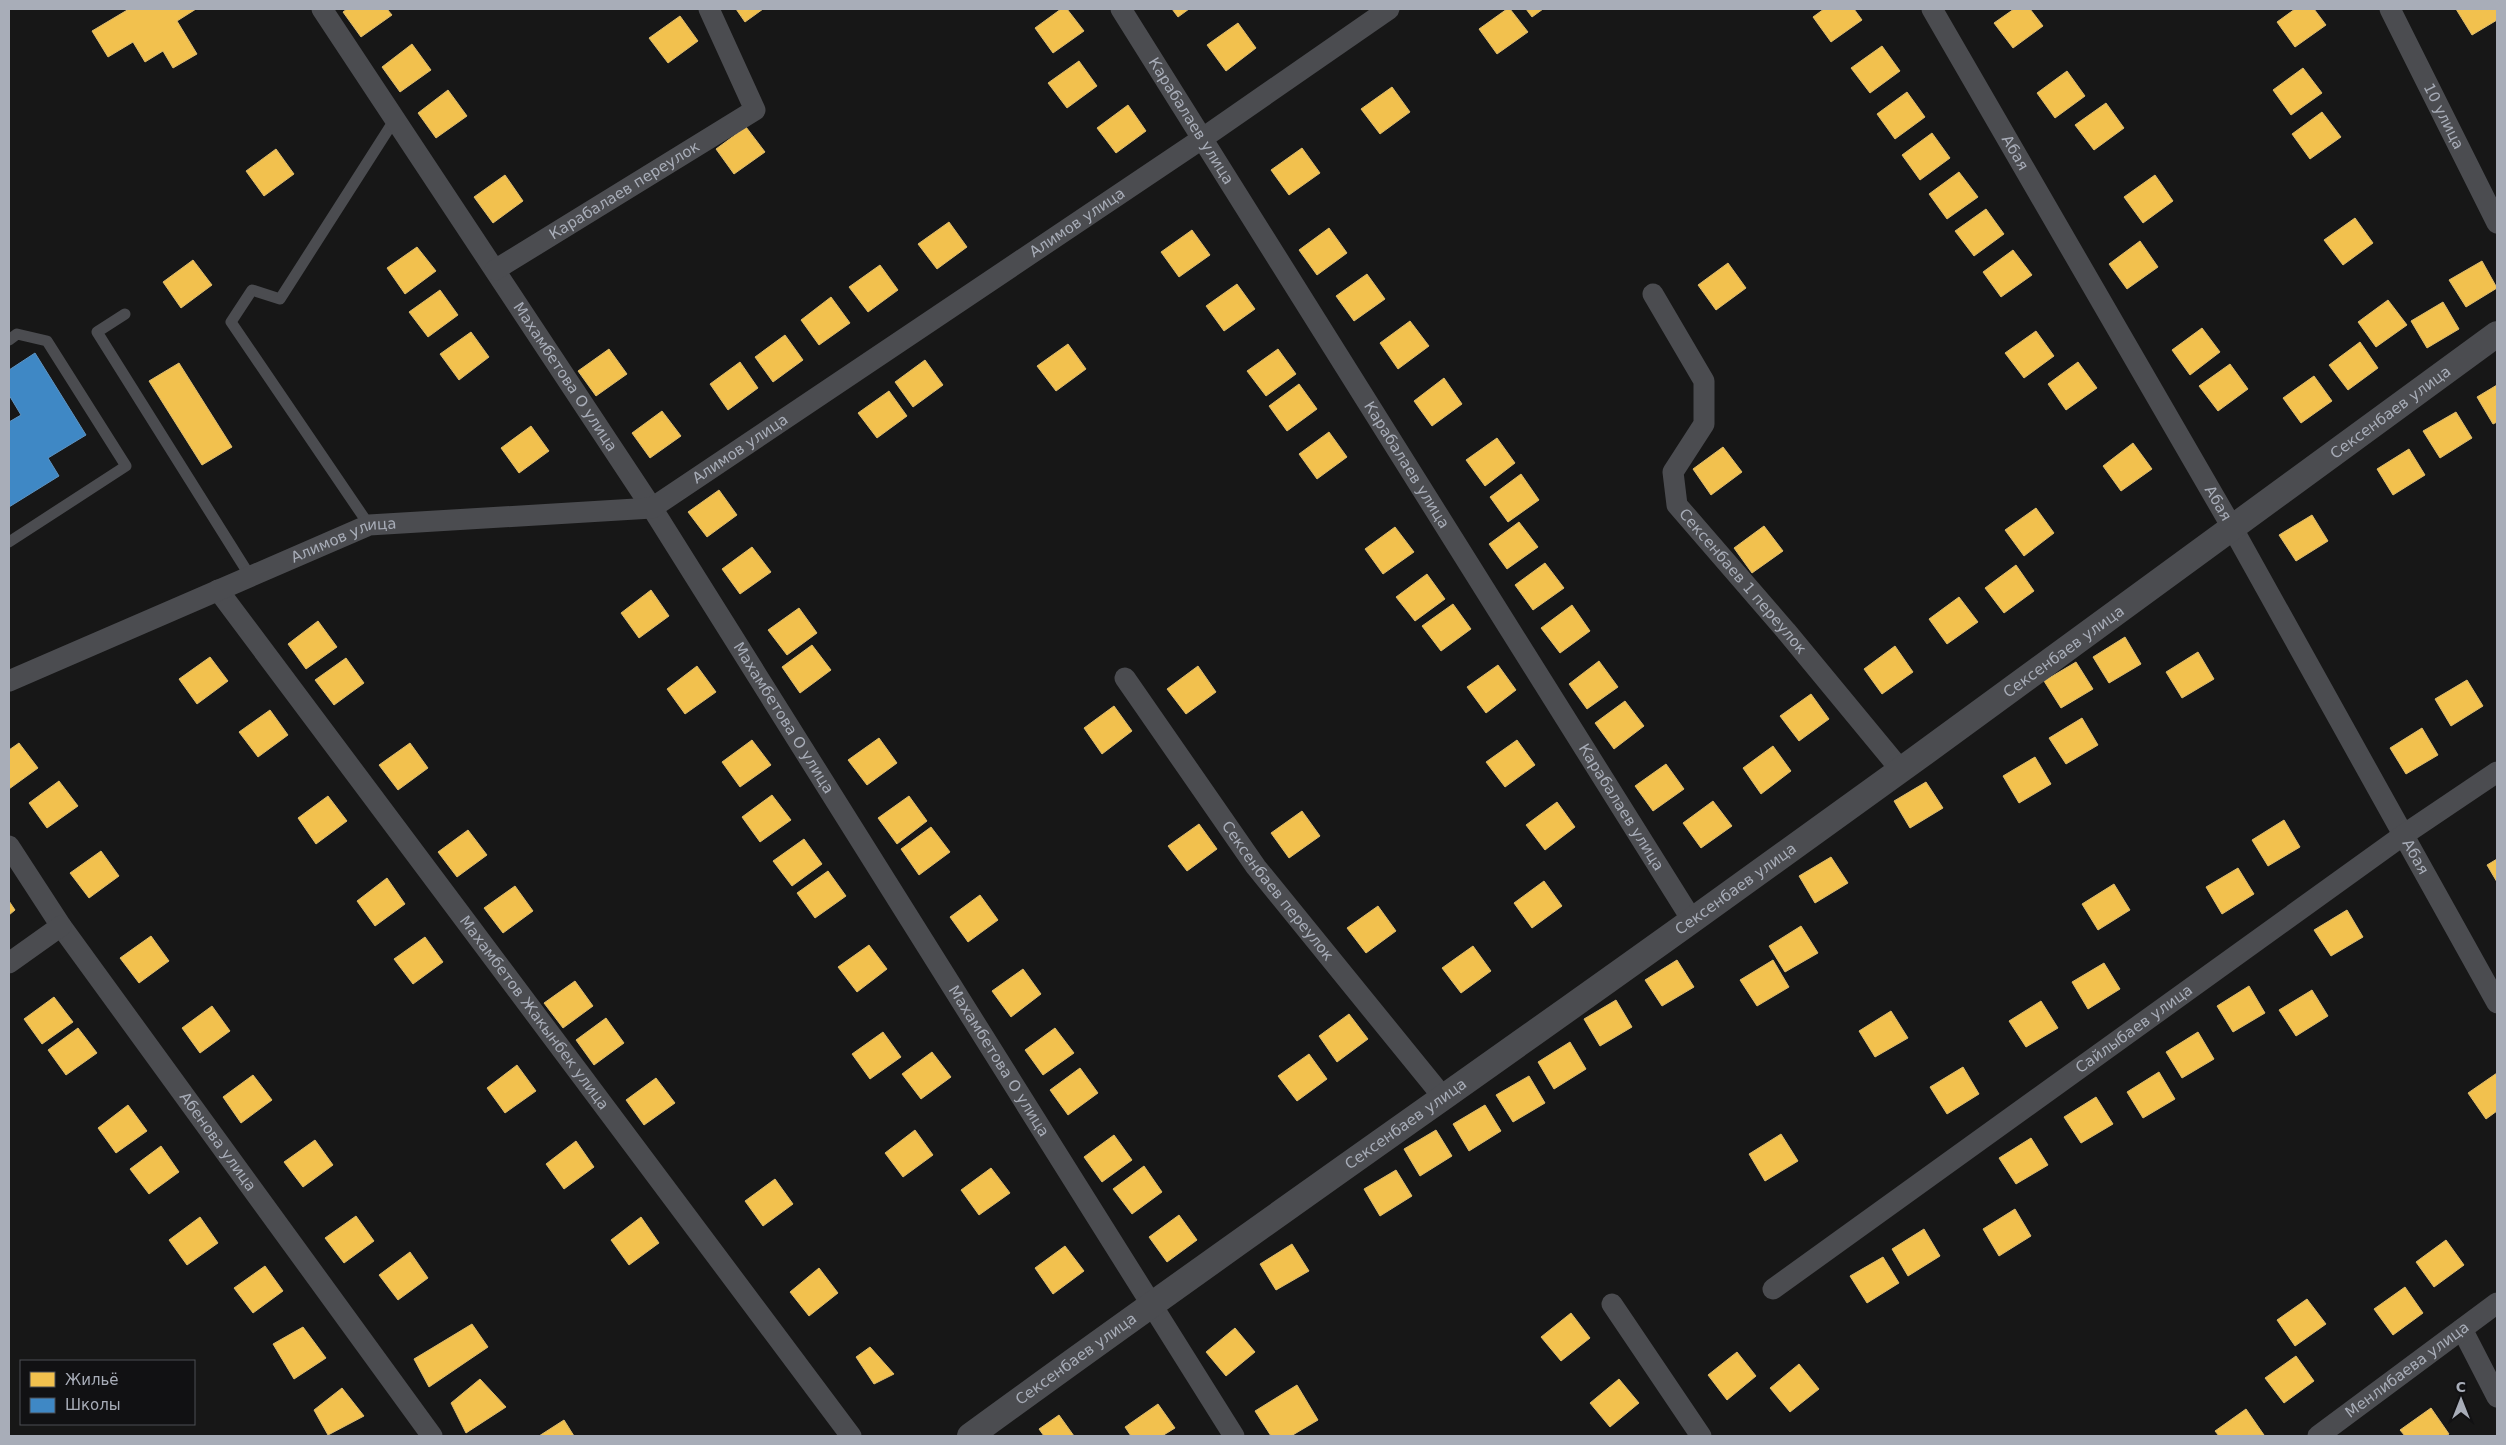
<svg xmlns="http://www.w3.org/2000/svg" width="2506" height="1445" viewBox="0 0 2506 1445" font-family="'DejaVu Sans',sans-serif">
<rect width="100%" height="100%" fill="#171717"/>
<g fill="#f2c14e" stroke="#dcbb6e">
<path d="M129,9H196L177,21L197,54L173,68L163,51L145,62L133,42L108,57L92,31Z"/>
<path d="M347,9H387L392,15L361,37L343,12Z"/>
<path d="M736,9H763L745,22Z"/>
<path d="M1061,9H1067L1084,31L1053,53L1035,28Z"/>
<path d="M1172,9H1189L1178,17Z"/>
<path d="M1507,9H1510L1528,32L1497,54L1479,29Z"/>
<path d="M1526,9H1543L1532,17Z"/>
<path d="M1824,9H1854L1862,20L1831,42L1813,17Z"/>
<path d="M2014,9H2030L2043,26L2013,48L1994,23Z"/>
<path d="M2295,9H2314L2326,25L2295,47L2277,22Z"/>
<path d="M2456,9H2497V20L2472,35Z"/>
<path d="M680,16L698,41L668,63L649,38Z"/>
<path d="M1238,23L1256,48L1226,71L1207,45Z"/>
<path d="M412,44L431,70L400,92L382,67Z"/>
<path d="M1882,46L1900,71L1870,93L1851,68Z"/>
<path d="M1079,61L1097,86L1067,108L1048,83Z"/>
<path d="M2303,68L2322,93L2291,115L2273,90Z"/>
<path d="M2067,71L2085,96L2055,118L2037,93Z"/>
<path d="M1392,87L1410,112L1380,134L1361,109Z"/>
<path d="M448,90L467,116L436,138L418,113Z"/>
<path d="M1907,92L1925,117L1895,139L1877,114Z"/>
<path d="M2106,103L2124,128L2094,150L2075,125Z"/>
<path d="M1128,105L1146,131L1116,153L1097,128Z"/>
<path d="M2322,112L2341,137L2310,159L2292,134Z"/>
<path d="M746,127L765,152L734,174L716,149Z"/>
<path d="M1932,133L1950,158L1920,180L1902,155Z"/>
<path d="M1302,148L1320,173L1289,195L1271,170Z"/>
<path d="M276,149L294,174L264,196L246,171Z"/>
<path d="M1959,172L1978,197L1947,219L1929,194Z"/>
<path d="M505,175L523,201L493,223L474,197Z"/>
<path d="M2155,175L2173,201L2143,223L2124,197Z"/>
<path d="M1986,209L2004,234L1974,256L1955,231Z"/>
<path d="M2355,218L2373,243L2343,265L2324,240Z"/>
<path d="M949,222L967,247L937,269L918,244Z"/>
<path d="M1329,228L1347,253L1317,275L1299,250Z"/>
<path d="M1192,230L1210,255L1179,277L1161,252Z"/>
<path d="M2140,241L2158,267L2127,289L2109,264Z"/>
<path d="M417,247L436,271L405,294L387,268Z"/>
<path d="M2013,250L2032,275L2001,297L1983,272Z"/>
<path d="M193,260L212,285L181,308L163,282Z"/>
<path d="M2482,261L2497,288L2466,307L2449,280Z"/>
<path d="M1728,263L1746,288L1716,310L1698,285Z"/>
<path d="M880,265L898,290L868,312L849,287Z"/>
<path d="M1367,274L1385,299L1354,321L1336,296Z"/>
<path d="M1237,284L1255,309L1224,331L1206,306Z"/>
<path d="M440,290L458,315L428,337L409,312Z"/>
<path d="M831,297L850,323L819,345L801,320Z"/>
<path d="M2388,300L2407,325L2376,347L2358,322Z"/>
<path d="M2443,302L2459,329L2427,348L2411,321Z"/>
<path d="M1410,321L1429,346L1398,369L1380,343Z"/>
<path d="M2202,328L2220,352L2190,375L2172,350Z"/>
<path d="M2036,331L2054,356L2024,378L2005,353Z"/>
<path d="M471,332L489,357L459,380L440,354Z"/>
<path d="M785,335L803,360L773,382L755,357Z"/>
<path d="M2360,342L2378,368L2348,390L2329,365Z"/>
<path d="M1068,344L1086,369L1056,391L1037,366Z"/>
<path d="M609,349L627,374L596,396L578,371Z"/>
<path d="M1278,349L1296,374L1266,396L1247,371Z"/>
<path d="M925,360L943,385L913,407L895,382Z"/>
<path d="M740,362L758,388L728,410L710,384Z"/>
<path d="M2078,362L2097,388L2066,410L2048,384Z"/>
<path d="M179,363L232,447L202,465L149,381Z"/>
<path d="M2230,364L2248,389L2218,411L2199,386Z"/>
<path d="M2314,376L2332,401L2301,423L2283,398Z"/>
<path d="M1444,378L1462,404L1432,426L1414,401Z"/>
<path d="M1299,384L1317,409L1287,431L1269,406Z"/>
<path d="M2497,385V422L2493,424L2477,397Z"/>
<path d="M889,391L907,416L877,438L858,413Z"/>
<path d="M662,411L681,436L650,458L632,433Z"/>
<path d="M2456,412L2472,438L2440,458L2423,431Z"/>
<path d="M531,426L549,451L519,473L501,448Z"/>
<path d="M1329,432L1347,457L1317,479L1299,454Z"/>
<path d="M1497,438L1515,463L1485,486L1466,460Z"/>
<path d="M2133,443L2152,469L2121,491L2103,466Z"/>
<path d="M1723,447L1742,472L1711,495L1693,469Z"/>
<path d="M2409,449L2425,475L2393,495L2377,469Z"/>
<path d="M1521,474L1539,500L1508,522L1490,497Z"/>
<path d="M719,490L737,515L707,537L688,512Z"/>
<path d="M2036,508L2054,533L2024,556L2005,530Z"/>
<path d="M2312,515L2328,541L2296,561L2279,535Z"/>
<path d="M1519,522L1538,547L1507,569L1489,544Z"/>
<path d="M1764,526L1783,551L1752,573L1734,548Z"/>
<path d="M1395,527L1414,552L1383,574L1365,549Z"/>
<path d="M752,547L771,572L740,594L722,569Z"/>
<path d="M1545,563L1564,588L1533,610L1515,585Z"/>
<path d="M2016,565L2034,591L2004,613L1985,588Z"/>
<path d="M1427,574L1445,599L1415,621L1396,597Z"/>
<path d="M651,590L669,616L639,638L621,613Z"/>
<path d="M1959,597L1978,622L1947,644L1929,619Z"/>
<path d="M1453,604L1471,629L1441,651L1422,626Z"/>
<path d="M1572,605L1590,631L1560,653L1541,628Z"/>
<path d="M799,608L817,633L787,655L768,630Z"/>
<path d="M318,621L337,647L306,669L288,644Z"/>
<path d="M2125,637L2141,664L2109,683L2093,657Z"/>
<path d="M812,645L831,670L800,693L782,667Z"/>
<path d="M1895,646L1913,672L1882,694L1864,669Z"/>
<path d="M2198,652L2214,679L2182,698L2166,672Z"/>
<path d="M210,657L228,681L197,704L179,679Z"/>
<path d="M346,658L364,683L334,705L315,680Z"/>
<path d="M1599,661L1618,687L1587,709L1569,684Z"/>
<path d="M2076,662L2093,689L2061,708L2044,681Z"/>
<path d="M1498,665L1516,690L1486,713L1467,687Z"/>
<path d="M697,666L716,692L685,714L667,689Z"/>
<path d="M1198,666L1216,692L1186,714L1167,689Z"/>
<path d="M2467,680L2483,706L2451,726L2435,699Z"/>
<path d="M1811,694L1829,719L1799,741L1780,716Z"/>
<path d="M1625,701L1644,726L1614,749L1595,723Z"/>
<path d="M1114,706L1132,731L1102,754L1084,728Z"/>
<path d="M270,710L288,735L258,757L239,732Z"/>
<path d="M2082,718L2098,745L2066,764L2049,738Z"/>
<path d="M2422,728L2438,755L2406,774L2390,748Z"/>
<path d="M879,738L897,763L867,785L848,760Z"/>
<path d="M752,740L771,765L740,787L722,762Z"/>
<path d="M1517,740L1535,765L1505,787L1486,762Z"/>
<path d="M19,743L38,768L9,789V750Z"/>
<path d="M410,743L428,768L398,790L379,765Z"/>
<path d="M1773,746L1791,771L1761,794L1743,768Z"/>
<path d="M2035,757L2051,784L2019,803L2003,776Z"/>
<path d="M1666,764L1684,789L1653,811L1635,786Z"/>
<path d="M59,781L78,806L47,828L29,803Z"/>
<path d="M1926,782L1943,808L1910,828L1894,801Z"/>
<path d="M772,795L791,820L760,842L742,817Z"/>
<path d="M328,796L347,821L316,844L298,818Z"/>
<path d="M909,796L927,821L897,844L878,818Z"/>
<path d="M1713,801L1732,826L1701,848L1683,823Z"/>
<path d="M1557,802L1575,827L1545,850L1526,825Z"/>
<path d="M1302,811L1320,836L1289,858L1271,833Z"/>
<path d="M2284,820L2300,847L2268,866L2252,840Z"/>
<path d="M1199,824L1217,849L1187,871L1168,846Z"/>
<path d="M931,827L950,852L919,875L901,849Z"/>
<path d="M468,830L487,855L457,877L438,852Z"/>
<path d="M804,839L822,864L792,886L773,861Z"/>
<path d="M101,851L119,876L89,898L70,873Z"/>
<path d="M1831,857L1848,883L1815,903L1799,876Z"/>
<path d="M2497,859V882L2487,865Z"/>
<path d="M2238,868L2254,894L2222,914L2206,887Z"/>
<path d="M828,871L846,896L815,918L797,893Z"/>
<path d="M387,878L405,904L375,926L357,901Z"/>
<path d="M1544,881L1562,906L1532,928L1514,903Z"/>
<path d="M2114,884L2130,910L2098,930L2082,904Z"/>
<path d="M515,886L533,911L503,933L484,908Z"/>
<path d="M980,895L998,920L968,942L950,917Z"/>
<path d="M9,901L15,910L9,915Z"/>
<path d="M1378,906L1396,931L1366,953L1347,928Z"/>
<path d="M2347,910L2363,937L2331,956L2314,930Z"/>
<path d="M1801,926L1818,953L1785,972L1769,946Z"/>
<path d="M151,936L169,961L139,983L120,958Z"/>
<path d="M425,937L443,962L413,984L394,959Z"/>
<path d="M869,945L887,969L857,992L838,967Z"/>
<path d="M1473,946L1491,971L1461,993L1442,968Z"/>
<path d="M1677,960L1694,987L1662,1006L1645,980Z"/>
<path d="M1773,960L1789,987L1757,1006L1740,980Z"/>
<path d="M2104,963L2120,989L2088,1009L2072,982Z"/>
<path d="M1023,969L1041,994L1011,1017L992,991Z"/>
<path d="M575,981L593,1006L563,1028L544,1003Z"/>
<path d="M2249,986L2265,1013L2233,1032L2217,1006Z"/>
<path d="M2312,990L2328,1016L2296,1036L2279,1010Z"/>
<path d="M54,997L73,1022L42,1044L24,1019Z"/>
<path d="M1616,1000L1632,1027L1600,1046L1584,1019Z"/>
<path d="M2041,1001L2058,1028L2026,1047L2009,1021Z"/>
<path d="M212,1006L230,1031L200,1053L182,1028Z"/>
<path d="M1891,1011L1908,1038L1875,1057L1859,1031Z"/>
<path d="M1349,1014L1368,1039L1337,1062L1319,1036Z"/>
<path d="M606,1018L624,1043L594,1065L576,1040Z"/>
<path d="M78,1028L97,1053L66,1075L48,1050Z"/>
<path d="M1055,1028L1074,1053L1043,1075L1025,1050Z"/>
<path d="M883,1032L901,1057L870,1079L852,1054Z"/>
<path d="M2198,1032L2214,1059L2182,1078L2166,1052Z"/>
<path d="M1570,1042L1586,1069L1554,1089L1538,1062Z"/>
<path d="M932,1052L951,1077L921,1099L902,1074Z"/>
<path d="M1309,1054L1327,1079L1297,1101L1278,1076Z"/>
<path d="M517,1065L536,1091L505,1113L487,1088Z"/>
<path d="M1963,1067L1979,1094L1947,1114L1930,1087Z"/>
<path d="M1080,1068L1098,1093L1068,1115L1050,1090Z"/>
<path d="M2159,1072L2175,1099L2143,1118L2127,1092Z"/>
<path d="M2497,1073V1111L2486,1119L2468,1093Z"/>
<path d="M253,1075L272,1100L241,1123L223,1097Z"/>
<path d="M1529,1076L1545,1103L1513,1122L1496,1095Z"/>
<path d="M656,1078L675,1103L644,1125L626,1100Z"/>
<path d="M2096,1097L2113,1124L2081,1143L2064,1117Z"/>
<path d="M128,1105L147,1131L116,1153L98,1128Z"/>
<path d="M1485,1105L1501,1131L1469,1151L1453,1124Z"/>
<path d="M915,1130L933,1155L903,1177L885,1153Z"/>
<path d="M1436,1130L1452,1156L1420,1176L1404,1149Z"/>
<path d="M1781,1134L1798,1161L1765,1181L1749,1154Z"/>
<path d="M1114,1135L1132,1160L1102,1182L1084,1157Z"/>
<path d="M2031,1138L2048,1165L2016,1184L1999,1158Z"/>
<path d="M315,1140L333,1165L303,1187L284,1162Z"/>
<path d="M576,1141L594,1167L564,1189L546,1164Z"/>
<path d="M161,1146L179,1172L149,1194L130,1169Z"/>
<path d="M1144,1166L1162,1192L1132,1214L1113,1189Z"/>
<path d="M991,1168L1010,1193L979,1215L961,1190Z"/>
<path d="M1396,1170L1412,1196L1380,1216L1364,1189Z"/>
<path d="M775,1179L793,1204L763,1226L745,1201Z"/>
<path d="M2015,1209L2031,1236L1999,1256L1983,1229Z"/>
<path d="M1179,1215L1197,1240L1167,1262L1149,1237Z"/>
<path d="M356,1216L374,1241L344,1263L325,1238Z"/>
<path d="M200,1217L218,1243L187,1265L169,1240Z"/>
<path d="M641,1217L659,1243L629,1265L611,1240Z"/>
<path d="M1924,1229L1940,1256L1908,1276L1892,1249Z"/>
<path d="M2446,1240L2464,1265L2434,1287L2416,1262Z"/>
<path d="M1292,1244L1309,1271L1276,1290L1260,1264Z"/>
<path d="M1065,1246L1084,1271L1053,1294L1035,1268Z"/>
<path d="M410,1252L428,1278L398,1300L379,1275Z"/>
<path d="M1883,1257L1899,1283L1867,1303L1850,1276Z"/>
<path d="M265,1266L283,1291L253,1313L234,1288Z"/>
<path d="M819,1268L838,1293L809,1316L790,1292Z"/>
<path d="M2405,1287L2423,1313L2393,1335L2374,1309Z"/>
<path d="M2307,1299L2326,1324L2295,1346L2277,1320Z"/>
<path d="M1571,1313L1590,1338L1561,1361L1541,1337Z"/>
<path d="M472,1324L488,1347L429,1387L414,1359Z"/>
<path d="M303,1327L326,1358L294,1379L273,1344Z"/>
<path d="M1235,1328L1255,1352L1226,1376L1206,1352Z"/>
<path d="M870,1347L894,1374L874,1384L856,1357Z"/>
<path d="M1737,1352L1756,1376L1727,1400L1708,1375Z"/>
<path d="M2296,1356L2314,1381L2284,1403L2265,1378Z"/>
<path d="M1799,1364L1819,1389L1790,1412L1770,1388Z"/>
<path d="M480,1379L506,1407L466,1433L451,1403Z"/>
<path d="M1619,1379L1639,1403L1610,1427L1590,1403Z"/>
<path d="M1297,1385L1318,1420L1291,1436H1271L1255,1411Z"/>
<path d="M342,1388L364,1416L328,1435L314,1410Z"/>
<path d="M1158,1404L1175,1428L1162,1436H1131L1125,1427Z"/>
<path d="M2431,1408L2449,1434L2446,1436H2405L2400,1430Z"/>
<path d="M2246,1409L2264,1435L2219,1436L2215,1431Z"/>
<path d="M1059,1415L1074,1436H1044L1039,1429Z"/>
<path d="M564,1420L574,1436H539Z"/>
</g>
<path fill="#3f88c5" stroke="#5e93c1" d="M35,353L86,435L48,458L59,476L9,507V422L21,415L9,395V370Z"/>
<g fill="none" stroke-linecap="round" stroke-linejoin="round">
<g stroke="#4b4c50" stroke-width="11">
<path d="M125,314L97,332L250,576"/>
<path d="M9,340L17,334L47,341L126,466L9,542"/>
<path d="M369,525L231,322L252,290L280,299L395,119"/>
</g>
<g stroke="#4b4c50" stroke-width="21">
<path id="s1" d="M322,9L652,508L1234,1436"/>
<path id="s2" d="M1121,9L1692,920"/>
<path id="s3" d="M1932,9L2233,529L2497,1003"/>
<path id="s4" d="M2390,9L2497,223"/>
<path id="s5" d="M495,270L755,110L709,9"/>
<path id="s6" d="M1653,294L1704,381V424L1673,472L1677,505L1786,631L1900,769"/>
<path id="s7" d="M218,590L851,1436"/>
<path id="s8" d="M1125,678L1256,867L1443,1097"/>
<path id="s9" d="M9,681L369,525L652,508L1203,138L1389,9"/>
<path id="s10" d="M9,846L61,926L432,1436"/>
<path d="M9,963L61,926"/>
<path id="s11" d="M1773,1289L2402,836L2497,772"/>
<path d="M1612,1304L1701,1436"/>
<path d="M2462,1329L2497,1397"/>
<path id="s12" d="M2318,1436L2497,1303"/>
</g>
<path stroke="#4b4c50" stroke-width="26" id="s13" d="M970,1436C1209,1261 1453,1092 1694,919C1963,726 2230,531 2497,334"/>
</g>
<g text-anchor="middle" stroke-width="5" stroke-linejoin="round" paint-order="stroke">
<g font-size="15" fill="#a8adb8" stroke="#111113">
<text dy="5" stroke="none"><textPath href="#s4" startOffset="120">10 улица</textPath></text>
<text dy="5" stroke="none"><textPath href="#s2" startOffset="132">Карабалаев улица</textPath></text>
<text dy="5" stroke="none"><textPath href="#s3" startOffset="166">Абая</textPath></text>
<text dy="5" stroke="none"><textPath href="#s5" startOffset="152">Карабалаев переулок</textPath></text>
<text dy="5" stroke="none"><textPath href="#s9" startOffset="1188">Алимов улица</textPath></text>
<text dy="5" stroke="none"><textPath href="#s1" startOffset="441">Махамбетова О улица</textPath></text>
<text dy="5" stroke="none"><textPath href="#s13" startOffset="1751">Сексенбаев улица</textPath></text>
<text dy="5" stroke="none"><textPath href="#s9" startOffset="782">Алимов улица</textPath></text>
<text dy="5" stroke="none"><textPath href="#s2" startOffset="538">Карабалаев улица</textPath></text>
<text dy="5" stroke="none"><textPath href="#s3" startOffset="571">Абая</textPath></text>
<text dy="5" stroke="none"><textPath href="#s9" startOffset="364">Алимов улица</textPath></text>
<text dy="5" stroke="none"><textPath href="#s6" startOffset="335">Сексенбаев 1 переулок</textPath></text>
<text dy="5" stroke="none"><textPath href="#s13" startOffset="1346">Сексенбаев улица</textPath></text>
<text dy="5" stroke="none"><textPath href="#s1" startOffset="846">Махамбетова О улица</textPath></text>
<text dy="5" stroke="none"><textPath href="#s2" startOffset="942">Карабалаев улица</textPath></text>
<text dy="5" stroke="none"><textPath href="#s3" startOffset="976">Абая</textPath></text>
<text dy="5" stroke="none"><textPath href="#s13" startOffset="941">Сексенбаев улица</textPath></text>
<text dy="5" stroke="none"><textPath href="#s8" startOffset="262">Сексенбаев переулок</textPath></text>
<text dy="5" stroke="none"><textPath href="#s7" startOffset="528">Махамбетов Жакынбек улица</textPath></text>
<text dy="5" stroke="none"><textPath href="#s11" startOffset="445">Сайлыбаев улица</textPath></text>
<text dy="5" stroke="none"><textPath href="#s1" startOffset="1251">Махамбетова О улица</textPath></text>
<text dy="5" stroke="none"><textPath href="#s13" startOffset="536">Сексенбаев улица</textPath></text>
<text dy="5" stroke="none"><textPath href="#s10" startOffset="362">Абенова улица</textPath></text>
<text dy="5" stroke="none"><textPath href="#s13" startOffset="131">Сексенбаев улица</textPath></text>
<text dy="5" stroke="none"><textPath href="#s12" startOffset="111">Менлибаева улица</textPath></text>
</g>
</g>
<rect width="2506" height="1445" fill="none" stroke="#a8adb8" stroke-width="20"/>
<rect x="20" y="1360" width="175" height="65" fill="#111113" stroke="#4d4f55"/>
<rect x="30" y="1372" width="25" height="15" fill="#f2c14e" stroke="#4d4f55"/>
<text x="65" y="1385" font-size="15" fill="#a8adb8">Жильё</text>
<rect x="30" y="1398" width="25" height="15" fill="#3f88c5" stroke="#4d4f55"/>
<text x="65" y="1410" font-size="15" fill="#a8adb8">Школы</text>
<g transform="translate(2461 1400)" stroke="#111113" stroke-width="4" paint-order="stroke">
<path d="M0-4L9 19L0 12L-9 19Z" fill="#a8adb8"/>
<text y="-8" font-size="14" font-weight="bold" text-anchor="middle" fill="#a8adb8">С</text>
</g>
</svg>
